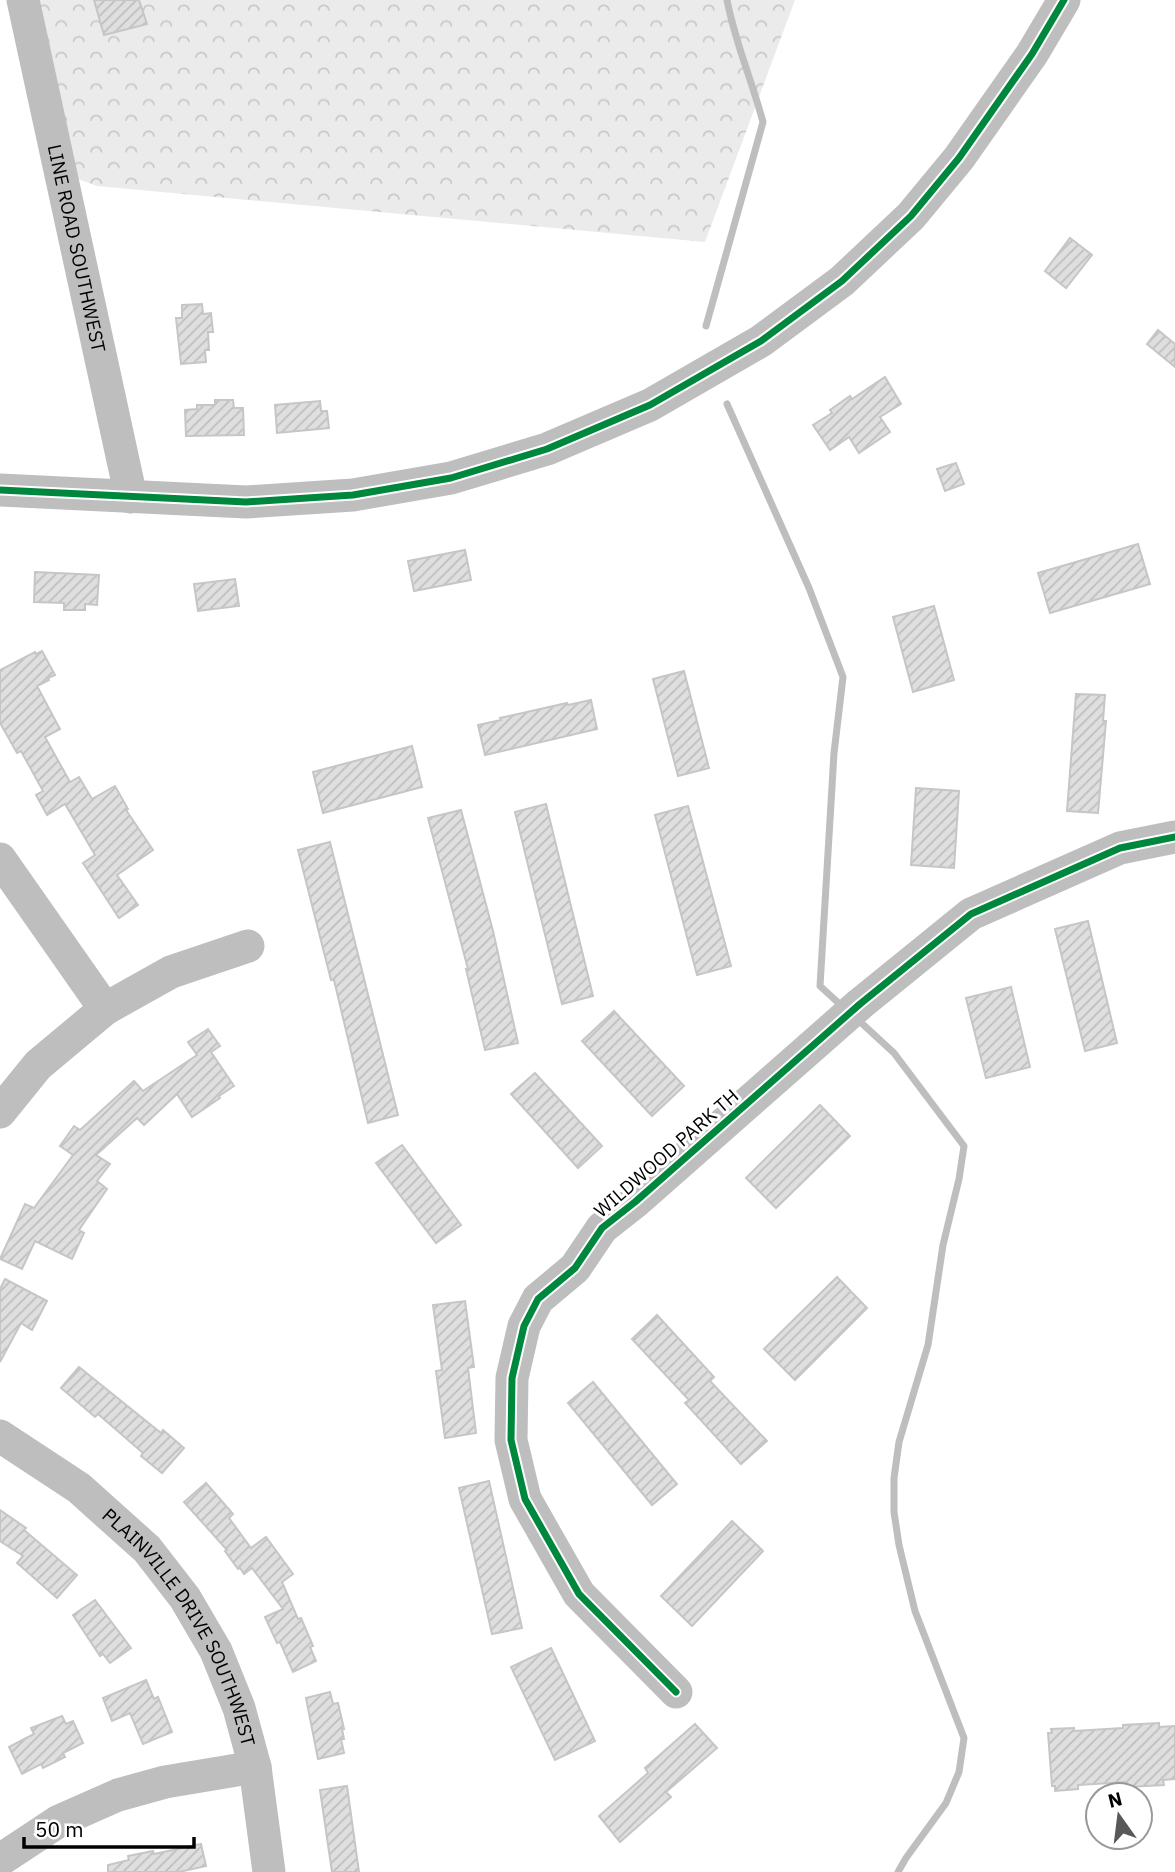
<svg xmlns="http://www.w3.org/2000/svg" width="1175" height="1872" viewBox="0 0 1175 1872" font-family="'IBM Plex Sans',sans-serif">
<defs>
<pattern id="forest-crowns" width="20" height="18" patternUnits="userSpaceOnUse" patternTransform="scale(1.75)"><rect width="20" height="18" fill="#ebebeb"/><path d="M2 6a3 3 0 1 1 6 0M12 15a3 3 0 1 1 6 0" fill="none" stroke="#c8c8c8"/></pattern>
<pattern id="building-hatch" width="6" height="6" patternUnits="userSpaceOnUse" patternTransform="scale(1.75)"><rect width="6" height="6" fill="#dfdfdf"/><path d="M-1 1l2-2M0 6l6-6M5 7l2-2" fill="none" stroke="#bebebe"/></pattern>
</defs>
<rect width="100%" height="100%" fill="#fff"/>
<path fill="url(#forest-crowns)" d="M10,0H795L705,242L97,186L54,170Z"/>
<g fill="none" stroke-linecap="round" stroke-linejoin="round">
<g stroke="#bebebe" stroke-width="7">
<path d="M706,326L763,122C752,81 735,42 727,0"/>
<path d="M727,404L809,588L843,677L834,753L820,986L844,1008"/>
<path d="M856,1018L894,1053L964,1146L959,1179L943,1245L928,1345L899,1442L894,1478V1512L899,1545L915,1611L964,1738L959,1772L946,1803L906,1858L898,1872"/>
</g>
</g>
<g fill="url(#building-hatch)" stroke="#c6c6c6" stroke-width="2">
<path d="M94,0H139L147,24L104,35Z"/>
<path d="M1070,238L1092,255L1066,288L1045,271Z"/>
<path d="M202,304L203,314L211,313L213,332H208L209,350H205L206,362L181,364L176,318H182V305Z"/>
<path d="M1158,330L1175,344V367L1147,344Z"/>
<path d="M885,377L901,404L880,417L890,432L859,453L849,437L830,450L813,425L832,413L830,410L850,396L852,399Z"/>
<path d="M215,400H233L234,408H243L244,435L186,436L185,410L197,409V405H215Z"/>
<path d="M320,401L321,411H327L329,428L277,433L275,405Z"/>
<path d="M956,463L964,484L945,491L937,469Z"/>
<path d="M1138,544L1150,584L1050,613L1038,573Z"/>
<path d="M465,550L471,580L414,591L408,561Z"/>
<path d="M35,572L99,575L97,605L85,604V610H64V603L34,602Z"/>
<path d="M235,579L239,606L198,611L194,584Z"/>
<path d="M934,606L954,680L913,692L893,617Z"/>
<path d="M42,651L55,675L48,678L49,680L37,686L60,729L45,737L70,782L79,777L92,799L115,786L128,809L126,810L153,850L117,875L138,905L119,918L83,863L95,855L65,804L47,815L36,795L43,791L21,751L17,753L0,723V670L35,652L36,654Z"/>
<path d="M684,671L709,768L678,776L653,679Z"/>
<path d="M1076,694L1105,695L1103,721H1106L1098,813L1067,811Z"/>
<path d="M591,700L597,729L485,755L478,725L501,720L500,718L567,703L568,705Z"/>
<path d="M412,746L422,787L323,813L313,772Z"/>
<path d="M916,788L959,791L954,868L911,865Z"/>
<path d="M546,804L593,996L562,1004L515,812Z"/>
<path d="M688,806L731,966L697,975L655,815Z"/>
<path d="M461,810L493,931L518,1043L485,1050L466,969H468L428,818Z"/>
<path d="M330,842L398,1115L368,1123L334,980H331L298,850Z"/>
<path d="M1088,921L1117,1043L1085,1051L1055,929Z"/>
<path d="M1011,987L1030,1067L986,1078L966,998Z"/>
<path d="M614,1011L684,1086L652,1116L582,1041Z"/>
<path d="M208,1029L220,1046L211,1052L234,1086L219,1096L220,1098L192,1117L177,1094L144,1125L137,1118L96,1155L110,1164L97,1181L107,1189L79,1230L84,1233L72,1259L35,1241L22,1269L0,1259L25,1204L34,1208L73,1155L60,1146L74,1126L80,1130L134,1081L143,1091L197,1055L188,1042Z"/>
<path d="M535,1073L602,1146L578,1168L511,1094Z"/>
<path d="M820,1105L850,1136L776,1208L746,1178Z"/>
<path d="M402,1145L461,1225L436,1243L376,1163Z"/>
<path d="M837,1277L867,1308L795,1380L764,1349Z"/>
<path d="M5,1279L47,1301L32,1330L21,1323L0,1362V1289Z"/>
<path d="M465,1301L474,1367L468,1368L476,1433L445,1438L436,1371L442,1370L433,1305Z"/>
<path d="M657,1315L714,1377L710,1381L767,1441L741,1464L685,1403L689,1400L632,1339Z"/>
<path d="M79,1367L161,1433L163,1430L184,1448L162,1473L141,1456L143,1453L98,1414L95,1417L61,1388Z"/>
<path d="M593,1382L677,1484L652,1505L568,1403Z"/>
<path d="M489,1481L522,1628L492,1634L459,1488Z"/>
<path d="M206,1483L233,1514L229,1518L251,1548L266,1537L293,1574L282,1582L298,1619L301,1618L313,1646L310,1647L316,1661L293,1672L280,1642L277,1643L265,1617L283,1609L252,1568L244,1574L240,1568L238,1569L225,1551L227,1550L184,1502Z"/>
<path d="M0,1510L26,1528L24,1530L77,1575L57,1598L17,1563L23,1556L0,1541Z"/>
<path d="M732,1521L763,1551L692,1626L661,1596Z"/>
<path d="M95,1600L131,1648L110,1663L103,1654L100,1656L73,1615Z"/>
<path d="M551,1648L595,1741L555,1760L511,1667Z"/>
<path d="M146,1680L154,1699L158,1697L172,1732L143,1744L130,1713L112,1721L103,1698Z"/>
<path d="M330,1692L333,1704L338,1703L344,1729H342L344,1739H341L344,1753L318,1759L306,1698Z"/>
<path d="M62,1716L66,1724L73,1721L83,1743L63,1753L65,1757L43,1768L41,1764L22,1774L9,1747L34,1734L31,1728Z"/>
<path d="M1159,1723V1727L1175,1726V1779L1163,1780L1164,1785L1127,1787V1782L1078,1785V1789L1055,1791V1786H1052L1048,1733H1052L1051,1729L1074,1728V1731L1123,1728V1725Z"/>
<path d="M695,1724L717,1748L666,1792L671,1797L620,1842L599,1816L648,1773L645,1768Z"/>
<path d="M347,1786L359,1872H332L320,1790Z"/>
<path d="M201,1844L206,1866L179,1872H108V1865L129,1860L128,1856L153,1851L154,1854Z"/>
</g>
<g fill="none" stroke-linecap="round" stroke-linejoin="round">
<g stroke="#bebebe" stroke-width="33">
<path id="s1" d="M23,0L131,497"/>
<path d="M0,490L246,502L353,495L451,478L547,449L650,405L761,341L842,281L911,216L959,158L1032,54L1064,0"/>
<path d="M0,859L105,1009"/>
<path d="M0,1112L38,1065L105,1009L171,972L248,946"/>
<path id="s2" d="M0,1436L79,1488L147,1549L185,1598L216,1651L239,1708L255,1767L269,1872"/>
<path d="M676,1692L579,1594L525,1499L511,1440L512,1378L524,1326L538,1299L575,1268L602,1228L635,1202L860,1004L971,914L1120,848L1175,837"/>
<path d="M0,1860L59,1821L118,1795L165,1782L255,1767"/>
</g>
<defs>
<g id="cycleway">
<path d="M0,490L246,502L353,495L451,478L547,449L650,405L761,341L842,281L911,216L959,158L1032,54L1064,0"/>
<path d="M676,1692L579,1594L525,1499L511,1440L512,1378L524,1326L538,1299L575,1268L602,1228L635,1202L860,1004L971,914L1120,848L1175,837"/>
</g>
</defs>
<use href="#cycleway" stroke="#fff" stroke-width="11"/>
<use href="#cycleway" stroke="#00873e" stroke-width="7"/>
</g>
<g text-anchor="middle" stroke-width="6" stroke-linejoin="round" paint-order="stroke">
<g font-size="19" fill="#000" stroke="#fff">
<text dy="7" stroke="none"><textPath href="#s1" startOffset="254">LINE ROAD SOUTHWEST</textPath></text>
<text transform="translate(666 1153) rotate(-41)" y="7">WILDWOOD PARK TH</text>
<text dy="7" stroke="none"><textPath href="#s2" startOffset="270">PLAINVILLE DRIVE SOUTHWEST</textPath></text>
</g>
</g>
<g transform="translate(1119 1816) rotate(346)"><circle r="33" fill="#ffffff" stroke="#999999" stroke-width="2"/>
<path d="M0-5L12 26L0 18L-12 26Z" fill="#595959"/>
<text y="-10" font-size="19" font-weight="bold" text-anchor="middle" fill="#000000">N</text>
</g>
<path d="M24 1837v10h170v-10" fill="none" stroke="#000000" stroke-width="3.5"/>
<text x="35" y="1837" font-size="21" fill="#000000" stroke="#ffffff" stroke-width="5" paint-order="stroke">50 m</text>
</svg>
